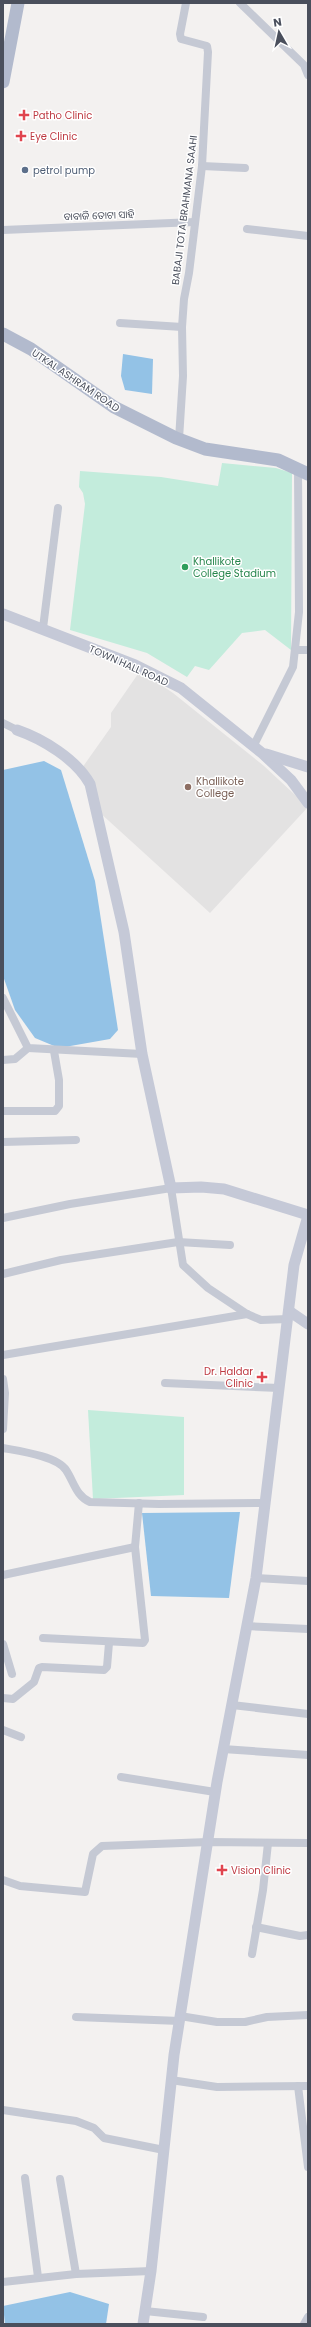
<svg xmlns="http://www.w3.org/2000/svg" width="311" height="2327" viewBox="0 0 311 2327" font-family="Poppins,'Noto Sans Oriya',sans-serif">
<rect width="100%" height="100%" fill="#f3f1f0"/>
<path fill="#e3e2e2" d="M140,671L173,693L264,766L308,807L210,913L98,811L82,768L111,727V713Z"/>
<g fill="#c3ecdc">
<path d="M222,463L276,468L292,473L291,650L265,630L242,633L209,670L195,666L187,677L147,653L70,630L85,504L83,493L79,487L80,471L161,477L218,486Z"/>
<path d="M88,1410L184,1417V1495L93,1499Z"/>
</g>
<g fill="#93c2e6">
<path d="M123,354L153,359L152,394L125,390L121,376Z"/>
<path d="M44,761L61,770L95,881L118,1030L110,1039L59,1048L35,1038L15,1010L3,976V770Z"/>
<path d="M240,1512L229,1598L151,1596L142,1513Z"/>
<path d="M70,2292L109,2304L106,2324H5L3,2306Z"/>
</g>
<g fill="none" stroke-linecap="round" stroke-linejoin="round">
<g stroke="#c5c9d4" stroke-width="8">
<path d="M240,3L304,65L308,75"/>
<path d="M202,166L245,168"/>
<path d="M247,229L308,236"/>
<path d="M3,230L195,222"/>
<path d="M120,323L182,327"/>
<path d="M179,439L183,376L182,327L184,299L189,273L202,166L208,52L207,46L181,39L180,34L186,3"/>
<path d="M43,628L58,508"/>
<path d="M295,650H308"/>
<path d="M3,723L17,730"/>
<path d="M253,747L293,667L299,612L298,469"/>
<path d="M3,998L28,1048L142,1054"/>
<path d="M3,1060L15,1059L28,1048"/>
<path d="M3,1111H55L59,1106V1080L54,1051"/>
<path d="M3,1142L76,1140"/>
<path d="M3,1218L70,1204L171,1188L183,1265L208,1288L247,1314L261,1320L288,1319"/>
<path d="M3,1274L61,1260L178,1242L230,1245"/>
<path d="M3,1355L247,1314"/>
<path d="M3,1379L5,1393L3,1429"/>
<path d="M165,1383L279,1388"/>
<path d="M3,1448C19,1451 57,1456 66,1470C74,1482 76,1496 90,1502L159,1504L265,1503"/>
<path d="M3,1575L135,1547"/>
<path d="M256,1578L308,1581"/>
<path d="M246,1626L308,1629"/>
<path d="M43,1638L143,1643L145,1640L135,1547L139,1503"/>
<path d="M3,1644L12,1674"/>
<path d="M3,1698L13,1699L34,1682L39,1668L42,1667L104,1670L107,1667L109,1643"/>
<path d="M232,1705L308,1714"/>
<path d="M3,1730L21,1737"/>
<path d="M223,1749L308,1755"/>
<path d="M121,1777L215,1792"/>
<path d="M3,1880L20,1886L85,1892L93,1854L102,1846L208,1842L308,1843"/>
<path d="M256,1927L300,1936L308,1935"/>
<path d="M252,1954L263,1890L268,1843"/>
<path d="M180,2016L217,2022H245L267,2017L308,2015"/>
<path d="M76,2017L180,2021"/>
<path d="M171,2080L217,2087L308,2086"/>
<path d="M298,2086L308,2167"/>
<path d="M3,2110L76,2121L94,2128L104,2138L164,2150"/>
<path d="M25,2178L38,2277"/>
<path d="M60,2179L76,2274"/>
<path d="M3,2282L76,2274L151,2271"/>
<path d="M145,2311L203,2317"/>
<path d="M304,2324L308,2317"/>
</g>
<g stroke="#c5c9d7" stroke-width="11">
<path d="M3,614L135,665L181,688L262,753L291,780L308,803"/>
<path d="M17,730C43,739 76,759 90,784L124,932L142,1054L171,1188L201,1187L224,1189L308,1215"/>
<path d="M266,754L308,767"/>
<path d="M289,1311L308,1324"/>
<path d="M143,2324L151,2271L174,2055L217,1782L256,1578L294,1265L308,1216"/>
</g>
<g stroke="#b2bacd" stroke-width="13">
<path d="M3,82L18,3"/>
<path d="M3,334L31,349L114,407L176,438L205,449L278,460L308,474"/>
</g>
</g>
<g fill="#e0444e" stroke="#fff" stroke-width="1.5">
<path d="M22 109h4v4h4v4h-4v4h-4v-4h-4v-4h4z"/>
<path d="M19 130h4v4h4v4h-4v4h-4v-4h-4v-4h4z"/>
<path d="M260 1371h4v4h4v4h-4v4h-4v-4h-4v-4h4z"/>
<path d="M220 1864h4v4h4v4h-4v4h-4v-4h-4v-4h4z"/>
</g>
<circle fill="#5c6f8a" stroke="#fff" stroke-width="1.5" cx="25" cy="170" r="4"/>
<circle fill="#2e9e5b" stroke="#fff" stroke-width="1.5" cx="185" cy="567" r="4"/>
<circle fill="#8d6e63" stroke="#fff" stroke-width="1.5" cx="188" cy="787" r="4"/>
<g text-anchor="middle" stroke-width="3" stroke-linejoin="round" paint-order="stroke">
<g font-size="10" fill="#be3a42" stroke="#fff" text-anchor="start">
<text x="33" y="119">Patho Clinic</text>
<text x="30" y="140">Eye Clinic</text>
<text x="253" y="1375" text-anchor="end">Dr. Haldar<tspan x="253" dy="12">Clinic</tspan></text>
<text x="231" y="1874">Vision Clinic</text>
</g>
<g font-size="10" fill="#4e5e75" stroke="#fff" text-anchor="start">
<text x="33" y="174">petrol pump</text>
</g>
<g font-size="10" fill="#4a4f5c" stroke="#fff">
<text transform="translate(184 210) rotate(-83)" y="4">BABAJI TOTA BRAHMANA SAAHI</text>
<text transform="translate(99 215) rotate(-2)" y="4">ବାବାଜି ତୋଟା ସାହି</text>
<text transform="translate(76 380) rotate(34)" y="4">UTKAL ASHRAM ROAD</text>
<text transform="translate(129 665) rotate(24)" y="4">TOWN HALL ROAD</text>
</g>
<g font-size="10" fill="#27864d" stroke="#fff" text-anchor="start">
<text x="193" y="565">Khallikote<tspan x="193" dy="12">College Stadium</tspan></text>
</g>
<g font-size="10" fill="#785e54" stroke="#fff" text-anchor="start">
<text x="196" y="785">Khallikote<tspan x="196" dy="12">College</tspan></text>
</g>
</g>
<rect width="311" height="2327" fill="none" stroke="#4a4f5c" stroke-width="8"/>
<g transform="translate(279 32) rotate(351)" stroke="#ffffff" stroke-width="3" paint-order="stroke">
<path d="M0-3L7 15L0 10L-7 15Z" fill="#4a4f5c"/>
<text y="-6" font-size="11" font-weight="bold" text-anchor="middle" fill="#4a4f5c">N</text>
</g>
</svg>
